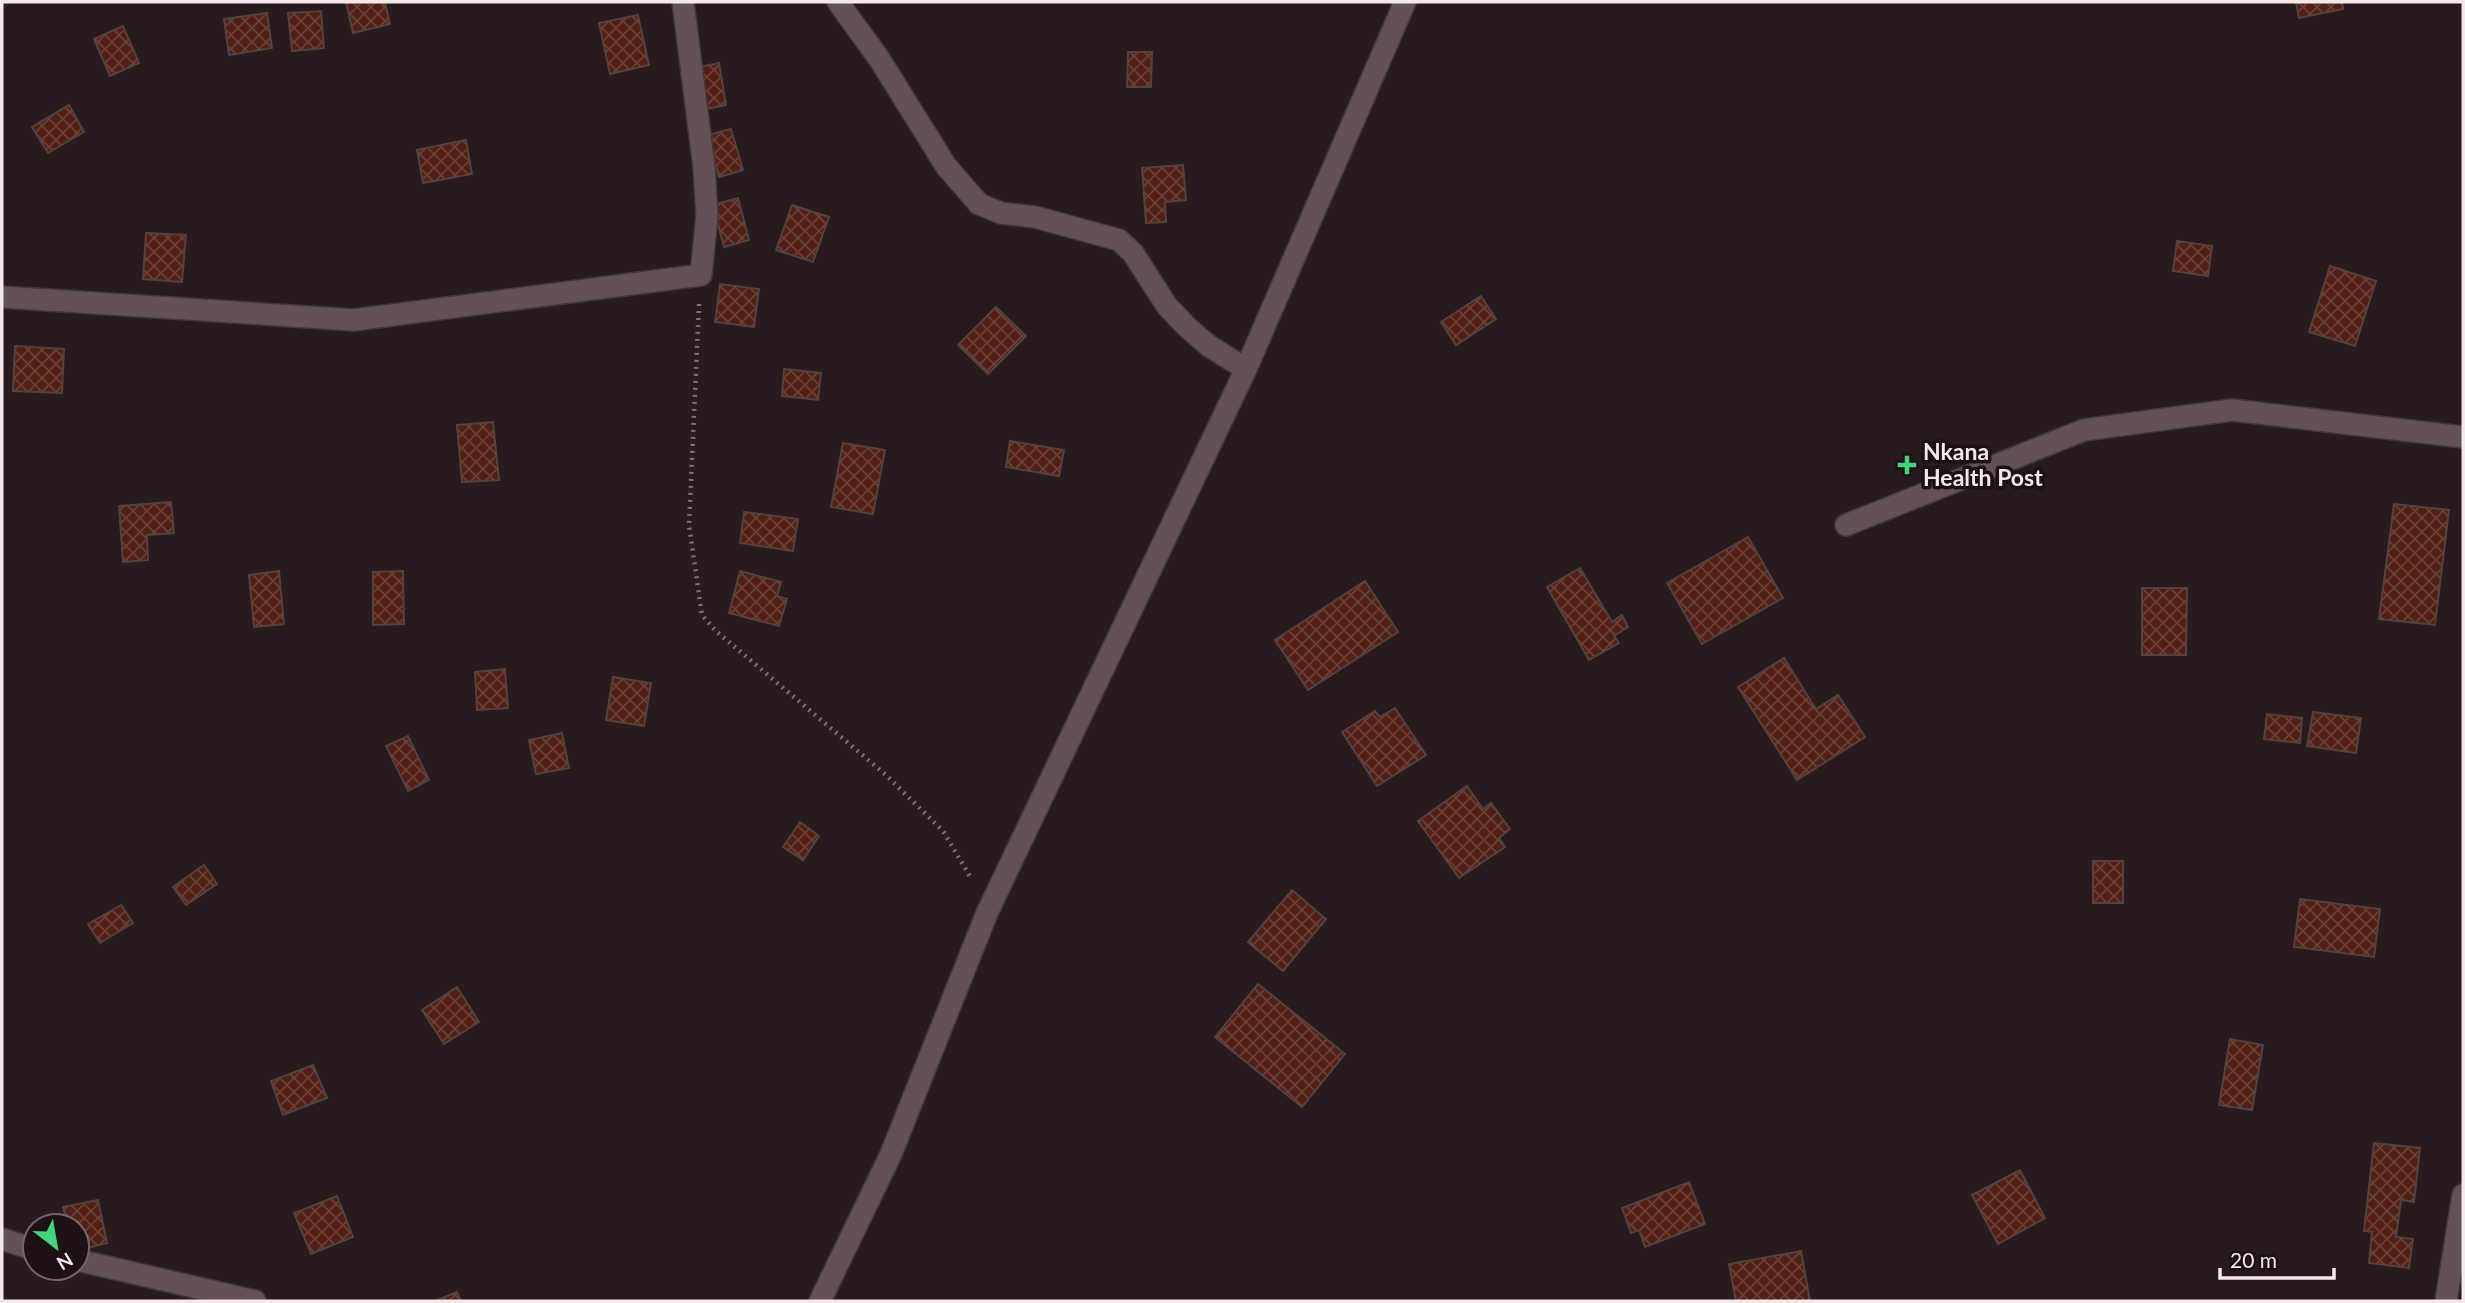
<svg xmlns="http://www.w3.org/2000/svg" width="2465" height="1303" viewBox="0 0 2465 1303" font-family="Lato,sans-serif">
<defs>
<pattern id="building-cross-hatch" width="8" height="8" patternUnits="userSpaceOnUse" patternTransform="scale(1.75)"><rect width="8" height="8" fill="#511f14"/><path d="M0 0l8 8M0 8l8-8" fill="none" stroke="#6a4036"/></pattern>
</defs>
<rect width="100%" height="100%" fill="#281a1d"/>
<g fill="url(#building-cross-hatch)" stroke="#52433f" stroke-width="2">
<path d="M346,2H385L390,24L353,33Z"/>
<path d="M2296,2H2342L2343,9L2299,18Z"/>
<path d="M321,11L324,48L292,51L288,13Z"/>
<path d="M267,13L272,48L229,55L224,19Z"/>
<path d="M638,15L649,65L610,74L599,23Z"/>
<path d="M123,26L139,63L110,76L94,39Z"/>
<path d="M1128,52H1152L1151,87H1127Z"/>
<path d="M719,63L726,105L702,110L694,68Z"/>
<path d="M69,105L84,132L48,153L32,127Z"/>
<path d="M731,129L743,170L719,177L708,135Z"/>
<path d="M466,140L472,174L423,183L417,150Z"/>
<path d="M1183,165L1186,200L1165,202L1166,222L1146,223L1142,168Z"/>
<path d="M738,198L749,240L724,247L713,205Z"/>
<path d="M792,205L829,217L813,262L776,250Z"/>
<path d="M146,233L186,235L182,282L143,279Z"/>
<path d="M2177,241L2212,246L2208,276L2173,271Z"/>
<path d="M2330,266L2376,281L2355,346L2309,332Z"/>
<path d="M720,284L759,289L754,327L715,322Z"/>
<path d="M1481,296L1496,319L1456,345L1441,322Z"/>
<path d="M996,307L1026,336L988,374L958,345Z"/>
<path d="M15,346L64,349L62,393L13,391Z"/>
<path d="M784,369L821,373L818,400L782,396Z"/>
<path d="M493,422L499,480L462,482L457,425Z"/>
<path d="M1010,441L1064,450L1059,476L1006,467Z"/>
<path d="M843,443L885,450L873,514L831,507Z"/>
<path d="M171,502L174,533L147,535L148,560L123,562L119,506Z"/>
<path d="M2394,504L2449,510L2435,625L2379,619Z"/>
<path d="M744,512L798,519L793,551L740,543Z"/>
<path d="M1748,537L1783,598L1702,644L1667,583Z"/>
<path d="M1580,568L1612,622L1622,615L1628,627L1614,636L1619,643L1589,660L1547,587Z"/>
<path d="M279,571L284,624L254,627L249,575Z"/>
<path d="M403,571L404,624L373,625V572Z"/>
<path d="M740,571L781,582L777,596L787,599L779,626L729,613Z"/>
<path d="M1365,581L1398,632L1308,690L1275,640Z"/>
<path d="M2142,588H2187L2186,655H2142Z"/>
<path d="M1784,658L1816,709L1838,695L1865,737L1797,780L1738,687Z"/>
<path d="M505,669L508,708L477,710L475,672Z"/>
<path d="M613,677L651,683L644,726L606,720Z"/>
<path d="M1395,708L1426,755L1377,786L1342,732L1375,711L1380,717Z"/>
<path d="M2313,712L2361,718L2356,753L2307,746Z"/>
<path d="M2267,714L2302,718L2300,743L2264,739Z"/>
<path d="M562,733L569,768L536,774L529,740Z"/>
<path d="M408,736L429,780L408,791L386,746Z"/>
<path d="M1467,786L1483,809L1491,803L1510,829L1499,838L1505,847L1459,878L1418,821Z"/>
<path d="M800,822L819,836L803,860L783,847Z"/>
<rect x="2093" y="861" width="30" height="42"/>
<path d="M204,865L217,884L186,905L173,887Z"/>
<path d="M1292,890L1326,919L1283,971L1248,942Z"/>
<path d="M2300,899L2380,909L2374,957L2294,947Z"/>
<path d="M121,905L133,923L100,943L88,924Z"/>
<path d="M1258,984L1345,1054L1302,1107L1215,1037Z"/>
<path d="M457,987L479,1022L444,1044L422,1010Z"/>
<path d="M2230,1039L2263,1045L2252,1110L2219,1105Z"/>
<path d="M313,1065L327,1098L283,1115L271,1081Z"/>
<path d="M2374,1143L2420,1148L2414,1202L2401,1200L2396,1237L2413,1239L2409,1268L2369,1263L2372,1232L2364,1231Z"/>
<path d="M2020,1170L2045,1218L1998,1244L1972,1195Z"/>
<path d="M1689,1182L1705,1224L1645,1247L1639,1230L1631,1233L1622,1208Z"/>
<path d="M337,1196L353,1237L311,1254L294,1213Z"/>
<path d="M98,1200L107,1243L77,1251V1226H68L63,1207Z"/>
<path d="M1801,1251L1810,1301H1736L1729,1264Z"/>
<path d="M457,1292L461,1301H435Z"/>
</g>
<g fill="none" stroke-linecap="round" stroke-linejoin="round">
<defs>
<path id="service" d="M1846,525L2084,430L2232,410L2463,437"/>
<g id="minor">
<path d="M838,2L880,60L946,166L979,204L1001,213L1035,217L1119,240L1133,253L1167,306L1187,327L1209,346L1246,369"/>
<path d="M2,297L354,320L701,275L707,215L704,167L683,2"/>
<path d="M2,1239L35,1250"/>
<path d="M77,1260L255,1301"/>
<path d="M820,1301L891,1154L987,913L1246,369L1405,2"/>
<path d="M2446,1301L2463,1195"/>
</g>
</defs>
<use href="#service" stroke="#423739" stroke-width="24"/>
<use href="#minor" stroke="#423739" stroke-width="24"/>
<path stroke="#7e7274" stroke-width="4.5" stroke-dasharray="2 5" stroke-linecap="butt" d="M699,304L689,525L702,615L716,631L886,775L943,831L971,878"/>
<use href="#service" stroke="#635255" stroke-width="21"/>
<use href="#minor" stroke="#635255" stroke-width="21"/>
</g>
<path fill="#40d77c" stroke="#1e1114" stroke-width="2.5" d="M1903.5 454.5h7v7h7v7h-7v7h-7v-7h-7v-7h7z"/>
<g text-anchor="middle" stroke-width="7" stroke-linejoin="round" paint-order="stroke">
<g font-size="23" font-weight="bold" fill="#f3e9eb" stroke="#1e1114" text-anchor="start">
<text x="1923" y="460">Nkana<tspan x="1923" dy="26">Health Post</tspan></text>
</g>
</g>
<rect width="2465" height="1303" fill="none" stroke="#f3e9eb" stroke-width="7"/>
<g transform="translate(56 1247) rotate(149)"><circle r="33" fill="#1e1114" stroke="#73676a" stroke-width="2"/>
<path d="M0-5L12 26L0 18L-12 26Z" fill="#40d77c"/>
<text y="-10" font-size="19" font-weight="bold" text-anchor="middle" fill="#f3e9eb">N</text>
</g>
<path d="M2220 1268v10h114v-10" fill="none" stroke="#f3e9eb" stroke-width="3.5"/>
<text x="2230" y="1268" font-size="21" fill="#f3e9eb" stroke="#1e1114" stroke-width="5" paint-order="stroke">20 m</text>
</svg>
